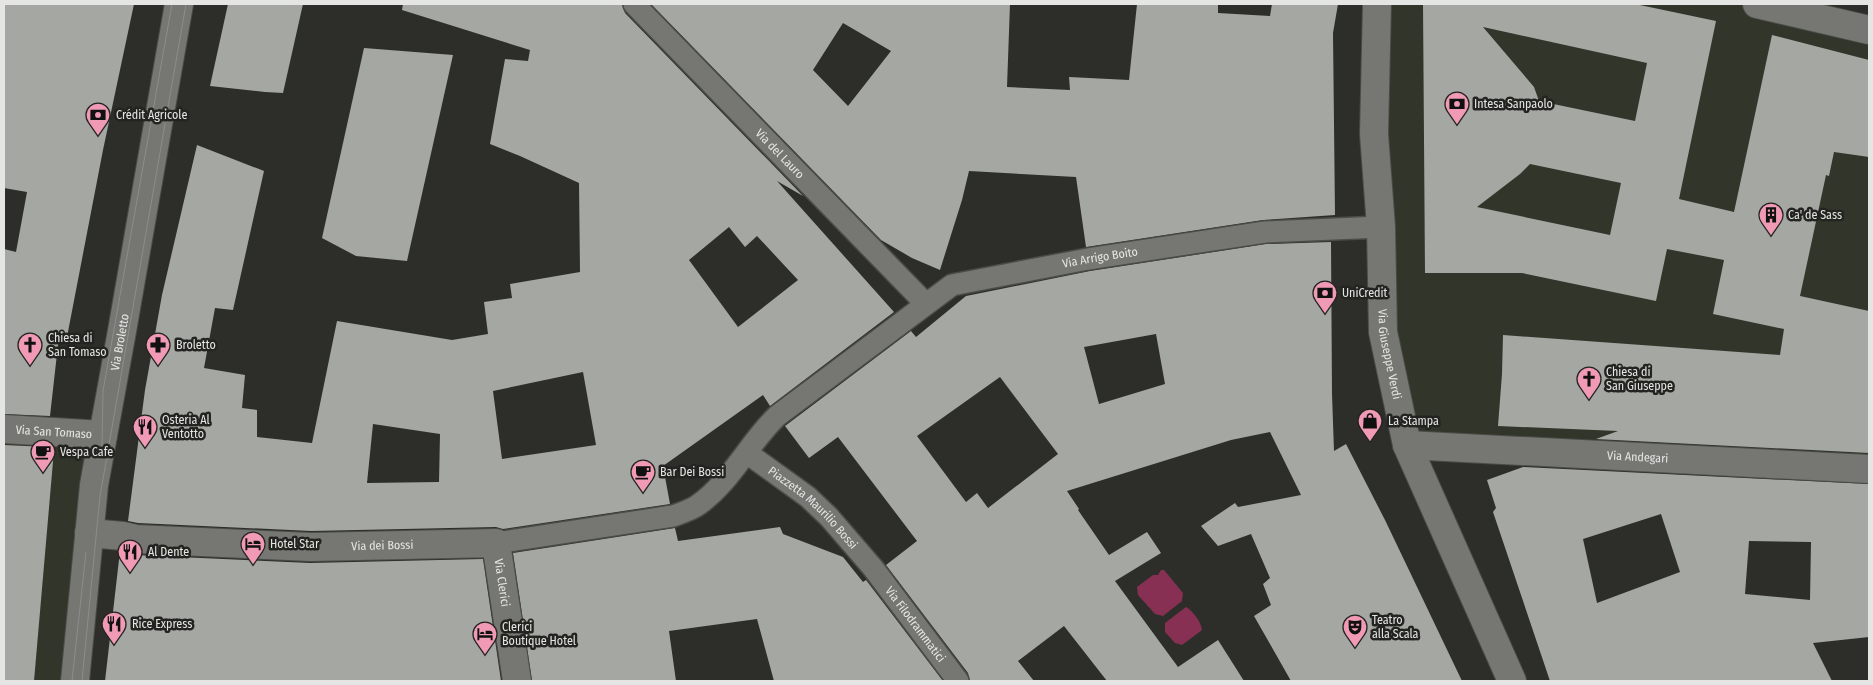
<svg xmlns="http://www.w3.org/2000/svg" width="1873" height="685" viewBox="0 0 1873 685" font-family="'Fira Sans Condensed',sans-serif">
<rect width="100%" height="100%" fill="#2d2e2a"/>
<g fill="#31352a">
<path d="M1379,4H1750L1869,33V467L1407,438L1377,132Z"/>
<path d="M4,430L95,436L74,681H4Z"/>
</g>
<g fill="#883053">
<path d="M1161,570H1164L1183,593L1182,601L1163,616L1155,614L1138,595L1137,587L1153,575H1158Z"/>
<path d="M1186,607C1193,611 1201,622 1202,630L1182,645L1175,643L1165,632V623Z"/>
</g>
<g fill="#a5a7a2" fill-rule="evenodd">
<path d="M4,4H134L103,150L67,337L59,336L50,416L4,414V249L16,252L27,192L4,188Z"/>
<path d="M228,4H303L283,93L265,92L210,86Z"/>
<path d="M403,4H622L625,13L803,196L777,181L894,312L770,406L763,395L663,466L670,504L503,529L496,527L311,531L138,523L128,521L145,390L162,295L197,145L264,171L233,310L215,308L204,368L245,375L242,408L257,410V437L312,443L337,321L452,340L488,334L484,302L512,298L510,284L580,272L579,183L520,156L490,144L505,59L528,61L530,50L402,10ZM729,227L745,247L757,236L798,280L738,327L689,260ZM583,372L596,445L502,459L493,391ZM373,424L440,434L439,482L367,483Z"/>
<path d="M651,4H1010L1007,87L1070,90L1069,77L1129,80L1137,4H1218V13L1270,16L1272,4H1338L1333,33L1335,215L1263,220L1086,247L1076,177L969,171L962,200L940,270L912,258L881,240ZM843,23L891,51L848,106L813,70Z"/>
<path d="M1423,4H1635L1716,21L1679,199L1734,212L1772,35L1869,60V157L1834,152L1829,176L1826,175L1800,296L1869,311V453L1596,439L1618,431L1498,426L1502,374L1503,335L1780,355L1784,329L1713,314L1724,260L1667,249L1656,301L1522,273H1425ZM1483,27L1647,63L1635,121L1539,101L1534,87ZM1530,164L1621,183L1610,235L1477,207L1520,174Z"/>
<path d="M364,48L453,55L407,261L356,256L322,238Z"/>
<path d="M1331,242L1332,394L1334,451L1346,444L1385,520L1462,681H1291L1254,616L1271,605L1263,584L1270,578L1251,534L1218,546L1201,526L1235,503L1238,507L1301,495L1270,432L1231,440L1067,491L1079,509L1078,510L1109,555L1147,532L1161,553L1115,581L1178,667L1218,640L1244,681H1107L1064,626L1018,661L1034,681H970L968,673L886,565L917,541L838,437L809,458L785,426L911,331L916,337L966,296L1090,271L1266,244ZM1156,334L1165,384L1099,404L1084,347ZM1000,377L1058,454L988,508L977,493L966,502L917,436Z"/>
<path d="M4,445L47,447V449L54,450L34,681H4Z"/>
<path d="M1523,467L1869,484V637L1813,643L1832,681H1550L1493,512L1496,508L1487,480ZM1661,514L1680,572L1597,603L1583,539ZM1749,541L1811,542L1810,600L1745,594Z"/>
<path d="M780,527L783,534L843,557L863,582L866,580L943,681H774L757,619L669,631L676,681H532L513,553L675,528L678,541Z"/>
<path d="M120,551L135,555L310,563L483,559L501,681H105Z"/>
</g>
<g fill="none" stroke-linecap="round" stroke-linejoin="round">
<defs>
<g id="pedestrian">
<path id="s1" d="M634,4L926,304"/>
<path id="s2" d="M747,453L808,497L829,517L873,568L958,681"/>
<path id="s3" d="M496,543L673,516C681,513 691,510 698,505C731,482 748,444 777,416L952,285L1088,259L1265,232L1381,227"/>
</g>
<g id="minor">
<path id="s4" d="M1377,4L1374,134L1381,227L1383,332L1407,445L1512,681"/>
<path d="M1757,4L1869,30"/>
<path id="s5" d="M4,429L103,435"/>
<path id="s6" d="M1407,445L1869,469"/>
<path id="s7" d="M89,533L123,536L136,539L311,547L496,543L517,681"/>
<path id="s8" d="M75,681L94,485L122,331L179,4"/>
</g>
</defs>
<use href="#pedestrian" stroke="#4b4c48" stroke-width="24"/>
<use href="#minor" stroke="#4b4c48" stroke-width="30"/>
<use href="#pedestrian" stroke="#767772" stroke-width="21"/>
<use href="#minor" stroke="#767772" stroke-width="28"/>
<g stroke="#8d8e8b" stroke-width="1">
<path d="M102,448L103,391L172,4"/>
<path d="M72,681L86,552"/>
<path d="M82,681L100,496L186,4"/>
</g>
</g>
<defs>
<symbol id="bank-pin" viewBox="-11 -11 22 30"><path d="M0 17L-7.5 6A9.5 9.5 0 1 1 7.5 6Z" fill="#f09ab6" stroke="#232420"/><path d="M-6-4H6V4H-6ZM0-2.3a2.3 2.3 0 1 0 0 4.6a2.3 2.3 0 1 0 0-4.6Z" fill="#111"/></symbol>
<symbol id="building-pin" viewBox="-11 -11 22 30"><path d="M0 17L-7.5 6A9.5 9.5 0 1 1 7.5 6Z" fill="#f09ab6" stroke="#232420"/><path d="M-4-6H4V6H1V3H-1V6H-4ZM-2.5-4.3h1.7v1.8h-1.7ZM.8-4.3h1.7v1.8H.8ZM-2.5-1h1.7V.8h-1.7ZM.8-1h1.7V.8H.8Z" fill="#111"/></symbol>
<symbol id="church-pin" viewBox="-11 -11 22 30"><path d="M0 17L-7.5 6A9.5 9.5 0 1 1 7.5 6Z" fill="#f09ab6" stroke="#232420"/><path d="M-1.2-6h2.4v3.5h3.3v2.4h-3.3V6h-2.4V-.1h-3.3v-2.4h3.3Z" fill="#111"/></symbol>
<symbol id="pharmacy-pin" viewBox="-11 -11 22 30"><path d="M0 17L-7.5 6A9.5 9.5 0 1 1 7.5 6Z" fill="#f09ab6" stroke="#232420"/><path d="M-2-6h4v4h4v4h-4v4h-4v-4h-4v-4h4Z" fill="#111"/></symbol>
<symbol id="shop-pin" viewBox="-11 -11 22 30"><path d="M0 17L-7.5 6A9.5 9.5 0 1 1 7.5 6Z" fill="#f09ab6" stroke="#232420"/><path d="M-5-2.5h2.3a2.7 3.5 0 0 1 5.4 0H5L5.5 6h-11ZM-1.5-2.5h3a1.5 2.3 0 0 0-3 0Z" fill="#111"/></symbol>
<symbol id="restaurant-pin" viewBox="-11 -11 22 30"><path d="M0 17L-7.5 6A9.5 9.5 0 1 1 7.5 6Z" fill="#f09ab6" stroke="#232420"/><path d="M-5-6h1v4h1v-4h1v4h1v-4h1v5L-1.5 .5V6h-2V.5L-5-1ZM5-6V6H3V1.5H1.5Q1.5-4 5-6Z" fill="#111"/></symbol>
<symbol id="cafe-pin" viewBox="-11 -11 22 30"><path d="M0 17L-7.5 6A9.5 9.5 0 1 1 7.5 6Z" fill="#f09ab6" stroke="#232420"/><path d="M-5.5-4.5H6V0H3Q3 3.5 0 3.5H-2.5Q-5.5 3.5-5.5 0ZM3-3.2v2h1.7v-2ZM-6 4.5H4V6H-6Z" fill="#111"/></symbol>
<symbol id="hotel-pin" viewBox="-11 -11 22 30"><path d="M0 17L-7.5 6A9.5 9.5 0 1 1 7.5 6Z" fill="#f09ab6" stroke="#232420"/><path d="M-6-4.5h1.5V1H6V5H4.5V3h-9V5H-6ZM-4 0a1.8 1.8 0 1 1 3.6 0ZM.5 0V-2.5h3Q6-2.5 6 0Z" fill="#111"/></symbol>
<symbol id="theatre-pin" viewBox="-11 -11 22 30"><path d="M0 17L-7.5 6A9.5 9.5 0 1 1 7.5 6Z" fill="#f09ab6" stroke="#232420"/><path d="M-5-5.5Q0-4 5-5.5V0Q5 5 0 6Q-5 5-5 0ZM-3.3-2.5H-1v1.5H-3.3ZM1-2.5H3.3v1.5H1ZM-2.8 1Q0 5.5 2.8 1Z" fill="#111"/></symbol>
</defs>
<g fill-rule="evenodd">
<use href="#bank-pin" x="1443" y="90" width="28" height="38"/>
<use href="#bank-pin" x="84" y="101" width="28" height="38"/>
<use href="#building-pin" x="1757" y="201" width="28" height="38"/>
<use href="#bank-pin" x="1311" y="279" width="28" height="38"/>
<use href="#church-pin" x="16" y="331" width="28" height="38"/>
<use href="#pharmacy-pin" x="144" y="331" width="28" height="38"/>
<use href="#church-pin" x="1575" y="365" width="28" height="38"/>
<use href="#shop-pin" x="1356" y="407" width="28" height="38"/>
<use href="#restaurant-pin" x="131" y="413" width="28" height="38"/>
<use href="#cafe-pin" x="29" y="438" width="28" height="38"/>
<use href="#cafe-pin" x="629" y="458" width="28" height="38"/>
<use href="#hotel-pin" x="239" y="530" width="28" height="38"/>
<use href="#restaurant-pin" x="116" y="538" width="28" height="38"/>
<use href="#restaurant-pin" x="100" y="610" width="28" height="38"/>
<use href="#theatre-pin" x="1341" y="613" width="28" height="38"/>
<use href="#hotel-pin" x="471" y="620" width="28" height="38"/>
</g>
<g text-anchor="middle" stroke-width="5" stroke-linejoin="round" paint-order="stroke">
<g font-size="12" fill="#e5e6e3" stroke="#232420" text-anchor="start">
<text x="1474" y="108">Intesa Sanpaolo</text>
<text x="116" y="119">Crédit Agricole</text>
<text x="1788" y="219">Ca' de Sass</text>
<text x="1342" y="297">UniCredit</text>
<text x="48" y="342">Chiesa di<tspan x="48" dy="14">San Tomaso</tspan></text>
<text x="176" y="349">Broletto</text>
<text x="1606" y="376">Chiesa di<tspan x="1606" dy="14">San Giuseppe</tspan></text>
<text x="162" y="424">Osteria Al<tspan x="162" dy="14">Ventotto</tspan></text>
<text x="1388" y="425">La Stampa</text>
<text x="60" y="456">Vespa Cafe</text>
<text x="660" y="476">Bar Dei Bossi</text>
<text x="270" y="548">Hotel Star</text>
<text x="148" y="556">Al Dente</text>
<text x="1372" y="624">Teatro<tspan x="1372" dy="14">alla Scala</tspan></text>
<text x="132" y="628">Rice Express</text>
<text x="502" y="631">Clerici<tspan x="502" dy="14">Boutique Hotel</tspan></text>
</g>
<g font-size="12" fill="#e5e6e3" stroke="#232420">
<text dy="4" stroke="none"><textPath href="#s1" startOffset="209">Via del Lauro</textPath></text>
<text dy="4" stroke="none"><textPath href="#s3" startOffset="695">Via Arrigo Boito</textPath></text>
<text dy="4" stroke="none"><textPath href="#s8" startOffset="342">Via Broletto</textPath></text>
<text dy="4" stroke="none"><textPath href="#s4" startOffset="351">Via Giuseppe Verdi</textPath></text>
<text dy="4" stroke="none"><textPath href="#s5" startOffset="50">Via San Tomaso</textPath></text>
<text dy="4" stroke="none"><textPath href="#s6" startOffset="231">Via Andegari</textPath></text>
<text dy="4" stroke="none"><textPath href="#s2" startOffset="86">Piazzetta Maurilio Bossi</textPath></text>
<text dy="4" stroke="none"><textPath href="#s7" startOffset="294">Via dei Bossi</textPath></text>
<text dy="4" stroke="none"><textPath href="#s7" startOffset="448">Via Clerici</textPath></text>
<text dy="4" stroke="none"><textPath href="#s2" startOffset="242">Via Filodrammatici</textPath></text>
</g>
</g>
<rect width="1873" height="685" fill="none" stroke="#e5e6e3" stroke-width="10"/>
</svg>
